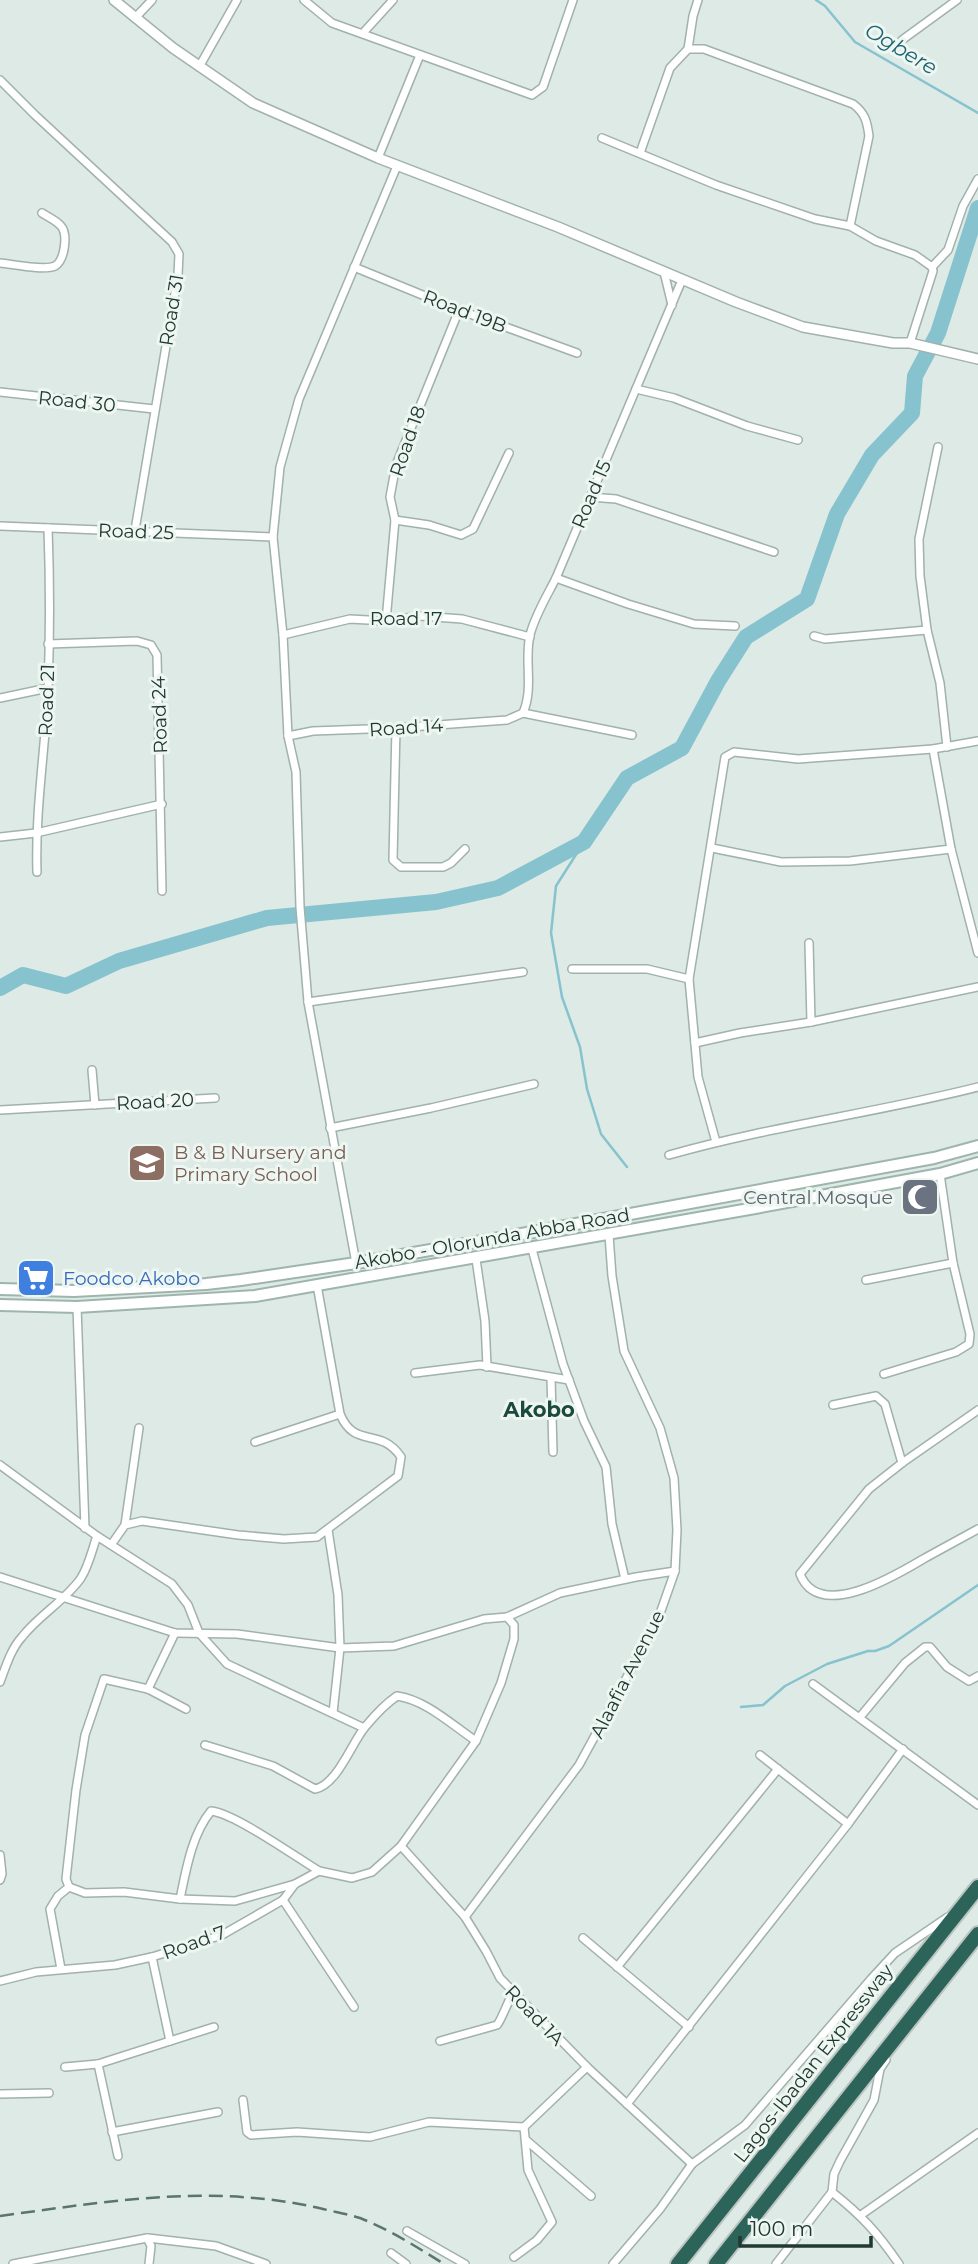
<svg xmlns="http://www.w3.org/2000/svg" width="978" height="2264" viewBox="0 0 978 2264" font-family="Montserrat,sans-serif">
<rect width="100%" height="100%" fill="#deeae5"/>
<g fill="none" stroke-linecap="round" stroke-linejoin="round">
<g stroke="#87c3ce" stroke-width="2.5">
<path d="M816,0L825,6L855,42L978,113"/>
<path d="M584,842L556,886L551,933L562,997L580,1047L587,1089L601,1134L627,1167"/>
<path d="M741,1707L763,1705L785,1686L827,1664L868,1651H875L889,1646L978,1585"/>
</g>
<path stroke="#87c3ce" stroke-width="16" d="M0,988L23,975L66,986L119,961L267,918L436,902L498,888L584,842L627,778L682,748L718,681L746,637L807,599L837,514L872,455L912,413L915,376L938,333L978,208"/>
<defs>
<g id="minor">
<path d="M304,0L332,23L532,95L543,87L573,0"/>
<path d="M135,18L152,0"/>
<path d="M363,33L393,0"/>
<path d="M902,40L957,0"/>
<path d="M688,49H704L853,104C865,113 867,121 869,136L850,226"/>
<path d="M199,67L237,0"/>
<path d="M0,80L35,115L172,242L179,254L178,275L135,530"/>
<path d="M602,138L716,185L815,219L850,226L876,241L915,255L932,267"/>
<path d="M640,153L670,68L688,49L693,16L698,0"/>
<path d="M378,158L420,55"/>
<path d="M0,263C12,264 44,271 55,266C65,260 68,234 61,226C56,220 48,217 42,213"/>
<path d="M354,267L459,310L577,353"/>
<path d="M664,272L672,305"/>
<path d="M910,343L933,271L932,267L948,250L963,206L978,179"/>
<path d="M636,389L674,398L747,426L798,440"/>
<path d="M0,392L154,409"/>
<path d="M938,447L919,539L920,576L927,630L940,683L947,747"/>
<path d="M590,497L616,499L774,552"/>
<path d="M395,520L429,525L461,535L473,529L509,453"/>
<path d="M0,526L273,537"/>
<path d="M556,578L628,604L694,624L735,626"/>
<path d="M386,621L395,520L390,497L396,465L459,310"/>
<path d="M283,635L350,619L386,621L421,616L462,619L530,637"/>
<path d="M814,636L825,639L927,630"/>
<path d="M48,644L137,641L151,645L157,655L162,891"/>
<path d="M0,698L48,688"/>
<path d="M523,713C534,688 524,660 530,635C535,615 547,596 556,578L682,280"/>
<path d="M523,713L632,735"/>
<path d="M396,728L393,860L401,867H443L451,863L465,849"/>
<path d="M288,736L313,731L396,728L507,720L523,713"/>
<path d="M933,749L951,849L978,953"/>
<path d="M0,837L36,833L162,804"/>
<path d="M712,848L781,862L850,861L951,849"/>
<path d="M37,872C35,811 45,751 48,690C50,636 50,582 48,528"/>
<path d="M809,943L811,1022"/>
<path d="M572,969H647L689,979"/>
<path d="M308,1002L523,972"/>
<path d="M695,1043L740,1033L811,1022L978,987"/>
<path d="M92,1070L95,1105"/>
<path d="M0,1110L215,1098"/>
<path d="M330,1128L431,1108L534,1084"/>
<path d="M716,1142L698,1077L689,979L725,757L734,752L798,759L933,749L978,741"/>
<path d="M669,1155C771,1126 876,1113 978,1087"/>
<path d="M532,1249L563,1364L584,1421L606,1467L612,1524L625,1579"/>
<path d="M476,1259L485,1321L487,1367"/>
<path d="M356,1263L308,1002L300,907L296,772L288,736L283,635L273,537L280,467L299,399L397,166"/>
<path d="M866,1280L953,1263"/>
<path d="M77,1307L85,1528"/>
<path d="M415,1373L480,1365L569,1380"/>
<path d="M884,1374L956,1352L969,1344L970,1334L953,1263L940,1174"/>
<path d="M551,1378L553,1452"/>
<path d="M833,1405L876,1396L885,1404L902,1463"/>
<path d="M978,1410L902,1463L869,1489L800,1574C819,1623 898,1574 925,1558C943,1548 960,1539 978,1529"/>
<path d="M255,1442L340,1414"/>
<path d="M0,1465L97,1536L172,1584L188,1605L199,1633L227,1664L364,1728"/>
<path d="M125,1525L139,1428"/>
<path d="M328,1530L338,1595L340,1648L333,1713"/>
<path d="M111,1545L125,1525L142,1521L238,1535L284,1539L317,1537L398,1476L401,1457C380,1426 355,1450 340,1414L317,1285"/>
<path d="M0,1577L175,1633L237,1634L340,1648L394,1646L484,1619L507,1617L560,1593L636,1577L675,1571"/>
<path d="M0,1682C6,1666 11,1649 22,1637C39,1615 65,1601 81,1578C89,1565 92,1550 97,1536"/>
<path d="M813,1684L978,1805"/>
<path d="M148,1689L175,1633"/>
<path d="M186,1709L148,1689L104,1679L85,1735L76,1790L66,1879L69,1887L85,1893L124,1892L180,1899L235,1901L295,1884"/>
<path d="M860,1717L905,1663L925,1647H930L947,1667L969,1681L978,1676"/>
<path d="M205,1745L273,1766L315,1789C337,1785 351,1744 365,1727C375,1715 385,1704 397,1696C426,1700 452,1725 476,1741"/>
<path d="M760,1755L848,1824"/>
<path d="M401,1846L465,1917L486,1951L500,1978L587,2067L692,2164"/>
<path d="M0,1855L2,1874L0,1880"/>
<path d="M180,1899C186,1870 192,1834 211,1811C234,1813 296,1857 319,1871"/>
<path d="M283,1900L354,2007"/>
<path d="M465,1917L579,1765L657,1622L675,1571L677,1530L674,1478L660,1428L624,1351L612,1276L609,1235"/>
<path d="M583,1938L689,2027"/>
<path d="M152,1957L170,2041"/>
<path d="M617,1967L778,1769"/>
<path d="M61,1969L50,1909L58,1896L69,1887"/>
<path d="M0,1981L36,1972L115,1965L152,1957L222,1935L283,1900L295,1884L319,1871L352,1878L372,1872L401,1846L476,1741L501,1683L514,1639V1625L507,1617"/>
<path d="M440,2041L497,2025C501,2021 508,2001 513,1993"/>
<path d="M98,2064L118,2156"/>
<path d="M65,2067L98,2064L214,2027"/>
<path d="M0,2094L49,2093"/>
<path d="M243,2100L247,2132L251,2135L297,2132L370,2137L429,2122L524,2127L587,2067"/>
<path d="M627,2104L848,1824L903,1749"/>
<path d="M112,2132L218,2112"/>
<path d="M526,2140L591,2196"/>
<path d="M832,2192C862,2216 877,2232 899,2264"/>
<path d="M861,2215L978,2133"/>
<path d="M407,2231L465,2264"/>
<path d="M148,2238L216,2246L266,2264"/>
<path d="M391,2253L406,2264"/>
<path d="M514,2257L537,2240L552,2222L528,2170L524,2127"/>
<path d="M13,2264L147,2238L151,2246L149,2264"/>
<path d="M613,2264L660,2209L692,2164L745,2125L871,1979L895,1953L948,1917"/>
<path d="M776,2264L832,2192L834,2174L840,2161L874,2100L880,2069L886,2060"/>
</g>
<path id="tertiary" d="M114,0L173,48L253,103L378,158L558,227L736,302L803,327L893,343H910L978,359"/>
<g id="secondary">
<path d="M0,1289L74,1291L206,1284L241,1280L356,1263L527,1233L934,1158L978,1146"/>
<path d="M0,1305L77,1307L255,1296L755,1208L940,1174L978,1163"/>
</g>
<g id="motorway">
<path d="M678,2264L978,1887"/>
<path d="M716,2264L978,1934"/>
</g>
</defs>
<use href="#minor" stroke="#a1b1ac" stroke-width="10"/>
<use href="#tertiary" stroke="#a1b1ac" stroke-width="12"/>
<use href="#secondary" stroke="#9eb5ad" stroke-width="14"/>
<use href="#motorway" stroke="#bcc4c2" stroke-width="18"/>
<use href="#minor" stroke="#fff" stroke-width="7"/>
<use href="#tertiary" stroke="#fff" stroke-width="9"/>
<use href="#secondary" stroke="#fff" stroke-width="10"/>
<use href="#motorway" stroke="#2d6459" stroke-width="14"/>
<path stroke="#5a756e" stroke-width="2.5" stroke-dasharray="14 7" stroke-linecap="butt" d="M0,2216C110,2201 214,2183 323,2209C335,2212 348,2214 360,2218C390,2230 417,2247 444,2264"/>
</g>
<defs>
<symbol id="school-square" viewBox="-11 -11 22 22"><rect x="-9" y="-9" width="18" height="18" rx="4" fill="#8d6e63" stroke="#eef6f2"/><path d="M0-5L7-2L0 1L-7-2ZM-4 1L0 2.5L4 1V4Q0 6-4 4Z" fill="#fff"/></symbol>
<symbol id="mosque-square" viewBox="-11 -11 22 22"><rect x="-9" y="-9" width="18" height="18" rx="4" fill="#6b7280" stroke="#eef6f2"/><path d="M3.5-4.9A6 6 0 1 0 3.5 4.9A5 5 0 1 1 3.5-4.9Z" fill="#fff"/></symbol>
<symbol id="supermarket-square" viewBox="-11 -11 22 22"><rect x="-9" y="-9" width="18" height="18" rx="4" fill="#3f7fe0" stroke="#eef6f2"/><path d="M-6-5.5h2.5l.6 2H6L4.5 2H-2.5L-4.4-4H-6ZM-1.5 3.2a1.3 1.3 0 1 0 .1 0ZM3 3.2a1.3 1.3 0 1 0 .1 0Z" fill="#fff"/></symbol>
</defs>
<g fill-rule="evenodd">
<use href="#school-square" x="125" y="1141" width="44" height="44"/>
<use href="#mosque-square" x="898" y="1175" width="44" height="44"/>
<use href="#supermarket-square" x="14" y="1256" width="44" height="44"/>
</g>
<g text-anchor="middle" stroke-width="6" stroke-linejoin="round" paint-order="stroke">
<g font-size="19" fill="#203932" stroke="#eef6f2">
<text transform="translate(171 310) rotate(-81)" y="7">Road 31</text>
<text transform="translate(465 311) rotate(21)" y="7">Road 19B</text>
<text transform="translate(77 401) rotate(6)" y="7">Road 30</text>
<text transform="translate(407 441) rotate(-71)" y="7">Road 18</text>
<text transform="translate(591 494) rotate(-67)" y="7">Road 15</text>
<text transform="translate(136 531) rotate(2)" y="7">Road 25</text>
<text x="406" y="625">Road 17</text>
<text transform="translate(46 700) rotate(-88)" y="7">Road 21</text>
<text transform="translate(159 715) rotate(-92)" y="7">Road 24</text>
<text transform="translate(406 727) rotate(-4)" y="7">Road 14</text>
<text transform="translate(155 1101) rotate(-3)" y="7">Road 20</text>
<text transform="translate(492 1238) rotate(-10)" y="7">Akobo - Olorunda Abba Road</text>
<text transform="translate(627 1674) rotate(-63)" y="7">Alaafia Avenue</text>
<text transform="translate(194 1942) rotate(-20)" y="7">Road 7</text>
<text transform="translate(535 2015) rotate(46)" y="7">Road 1A</text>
<text transform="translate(813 2063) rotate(-52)" y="7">Lagos-Ibadan Expressway</text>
</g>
<g font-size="19" fill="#785e54" stroke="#eef6f2" text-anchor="start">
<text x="174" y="1159">B &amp; B Nursery and<tspan x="174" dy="22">Primary School</tspan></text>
</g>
<g font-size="19" fill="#5b616d" stroke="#eef6f2" text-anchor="end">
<text x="893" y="1204">Central Mosque</text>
</g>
<g font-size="19" fill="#366cbe" stroke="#eef6f2" text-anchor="start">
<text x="63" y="1285">Foodco Akobo</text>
</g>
<g font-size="21" font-style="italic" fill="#1c6473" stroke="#eef6f2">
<text transform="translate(901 49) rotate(31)" y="7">Ogbere</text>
</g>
<g font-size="21" font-weight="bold" fill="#1d4a3f" stroke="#eef6f2">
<text x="539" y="1417">Akobo</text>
</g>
</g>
<path d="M740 2236v10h131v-10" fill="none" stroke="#203932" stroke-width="3.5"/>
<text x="750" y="2236" font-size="21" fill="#203932" stroke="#eef6f2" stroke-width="5" paint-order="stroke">100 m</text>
</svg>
